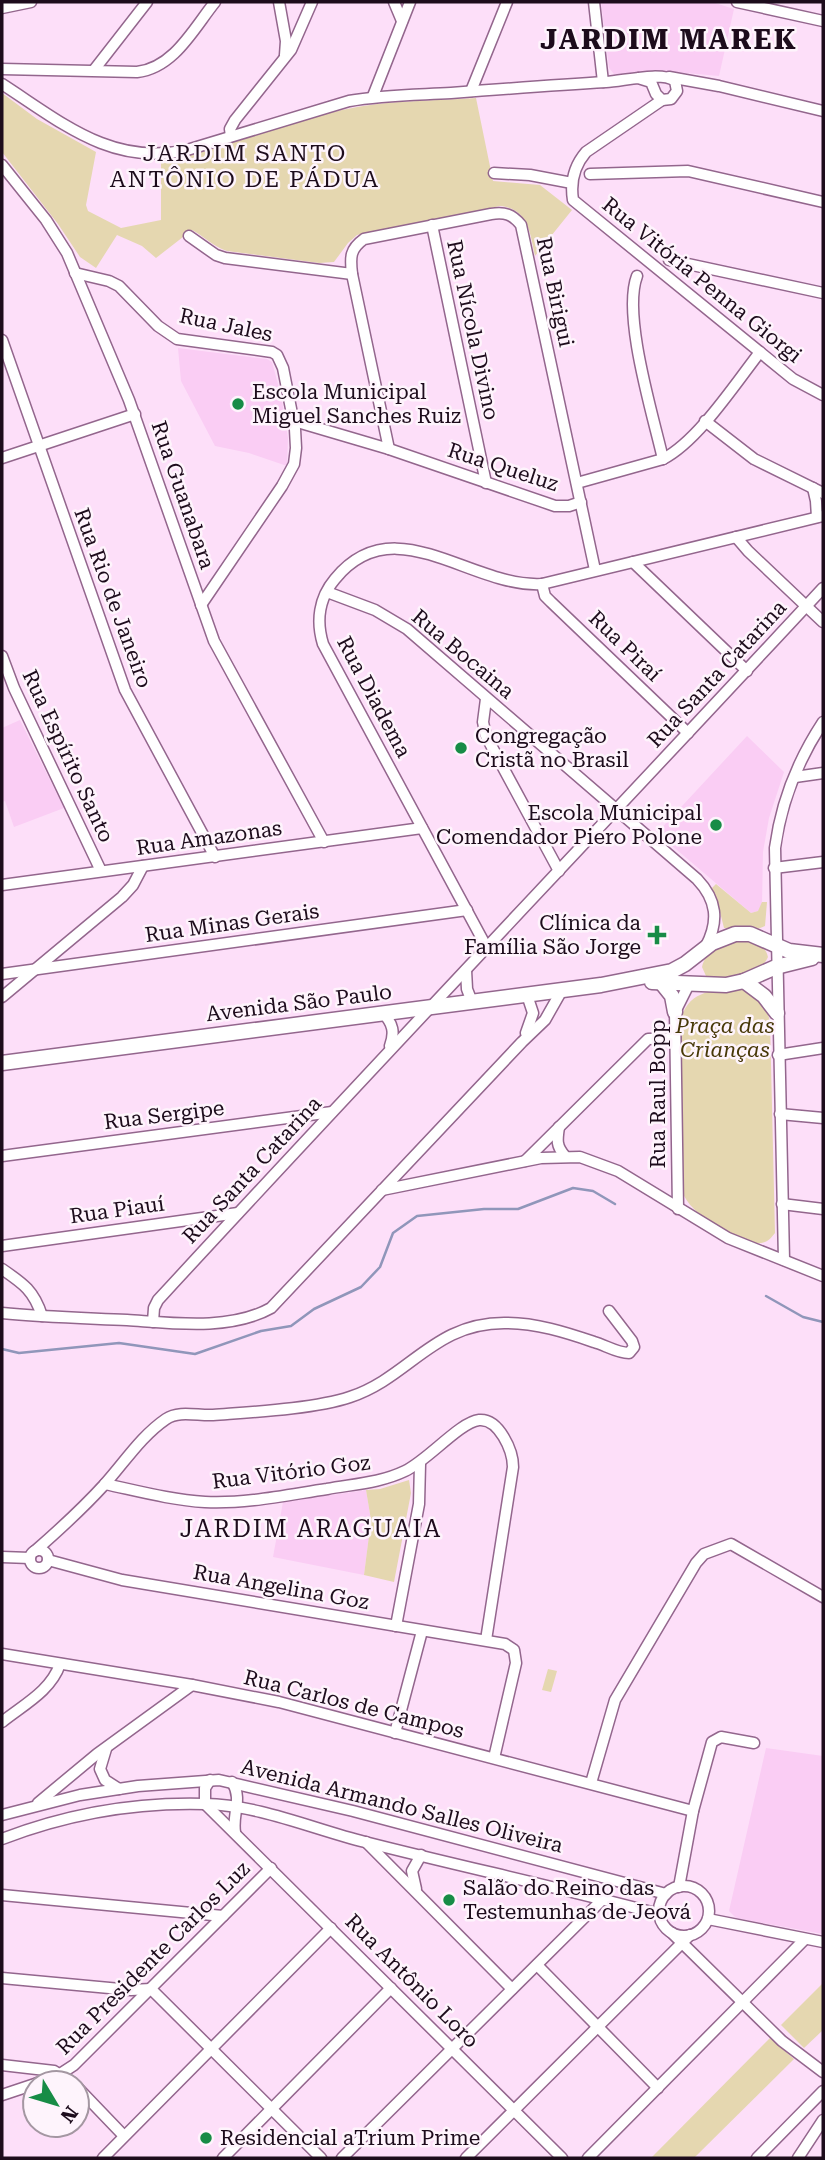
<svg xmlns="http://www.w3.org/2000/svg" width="825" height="2160" viewBox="0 0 825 2160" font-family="'Roboto Serif',serif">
<rect width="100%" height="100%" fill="#fddff9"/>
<g fill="#facdf4">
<path d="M601,2H712L734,9L719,76L663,71L614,74L609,68Z"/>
<path d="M178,348L267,359L272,362L281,395L288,438L287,466L249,453L215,446L181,381Z"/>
<path d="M20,720L64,808L14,827L5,801L2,802V728Z"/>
<path d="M747,736L784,772L769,818L763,852L762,904L758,911L751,913L657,833Z"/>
<path d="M366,1490L371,1520L364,1575L273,1557L283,1502Z"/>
<path d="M766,1748L823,1756V1934L736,1918L729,1911Z"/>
</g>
<g fill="#e5d7b0">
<path d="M2,93L37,119L96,152L86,205L88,211L121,228L161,220V160C223,150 281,124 342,110C386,100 432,101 476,98L493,181L540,185L572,210L535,256C530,232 528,209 500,206L357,235L348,243L334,262L319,263L227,251C214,247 205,237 192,230L156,258L142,246L117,235L96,268L80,257L58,224L2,152Z"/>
<path d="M716,884L751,913L758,911L762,902H767L765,926L755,930L724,928L717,900L712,888Z"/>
<path d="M738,940C751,941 765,943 768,957C760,976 723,982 706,976L702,967C706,949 723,946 738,940Z"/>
<path d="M742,988C757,997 767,1005 770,1022L775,1233C771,1238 768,1242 761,1243C740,1247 689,1213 683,1193L681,1019C689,989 716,990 742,988Z"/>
<path d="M409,1480L411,1493L394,1582L364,1575L371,1520L366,1490L380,1489Z"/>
<path d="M548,1669L557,1671L551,1692L542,1690Z"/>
<path d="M823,1983V2030L804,2048L781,2025Z"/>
<path d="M770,2038L794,2059L694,2158H651Z"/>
</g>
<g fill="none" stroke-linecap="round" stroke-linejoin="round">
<g stroke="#9096ba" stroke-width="2.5">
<path d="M766,1296L803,1317L823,1322"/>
<path d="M2,1349L19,1353L119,1343L195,1354L261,1331L291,1326L314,1309L361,1287L380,1267L393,1233L417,1216L484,1209H518L573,1188L593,1191L615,1204"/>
</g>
<defs>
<g id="minor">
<path d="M279,2L286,41L285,55"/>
<path d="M394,2L402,21"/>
<path d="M594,2L603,82"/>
<path d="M737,2L823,21"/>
<path d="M2,8L31,2"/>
<path d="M2,69L137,72C174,68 194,28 215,2"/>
<path d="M94,70L147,2"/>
<path d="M669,77L719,86L823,111"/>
<path d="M2,84C61,122 112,167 187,150L349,101C383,95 416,95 451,93C503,89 555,85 606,82C624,81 661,71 675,81L677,91L671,99L662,100L656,94L651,82L638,78"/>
<path d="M471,91L507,2"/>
<path d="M373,96L410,2"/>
<path d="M662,100L586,152C574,166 570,181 573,200L793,379L823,395"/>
<path d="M231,136L230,129L235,120L291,50L312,2"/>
<path d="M2,165L46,220L67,253L129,400L214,641L324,842"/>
<path d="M494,173L530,175L572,183"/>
<path d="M590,174L688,171L823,202"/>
<path d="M432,225L486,483"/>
<path d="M189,236L216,255L225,258L352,274C350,257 350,249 364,239L491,214C505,212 512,214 521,225L595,570"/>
<path d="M669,260L823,293"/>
<path d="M75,273L109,281L119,286L158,326L177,339L272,352L277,355L283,368L295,429L296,448L294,464L282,486L201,605"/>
<path d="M352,274L389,449"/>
<path d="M637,276C622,315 653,415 663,459"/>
<path d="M2,340L125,690L215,857"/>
<path d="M294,421L389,449L555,506H569L581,502"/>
<path d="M705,421L754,459L823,493"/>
<path d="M2,458L135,414"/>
<path d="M577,483L663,459C698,441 735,384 760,352"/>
<path d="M813,488L816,501L817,517"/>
<path d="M736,537L748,551L823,622"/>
<path d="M633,562L747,671"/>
<path d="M542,584L545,596L551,602L688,733"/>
<path d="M327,592L375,610L407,629L697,879C717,900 719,921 706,946"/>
<path d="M2,656L14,688L101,871"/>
<path d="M486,699L483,722L486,736L559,871"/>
<path d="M795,777L823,773"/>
<path d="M774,868L823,862"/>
<path d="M2,885L422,828"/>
<path d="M487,948L323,644C316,621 319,598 335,579C395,506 470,588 542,584L823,516"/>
<path d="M466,970L467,989L472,1002"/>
<path d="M2,974L467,910"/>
<path d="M2,997L122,897L133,885L143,866"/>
<path d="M383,1013C393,1024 395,1032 390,1046"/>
<path d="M526,1033L533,1013L527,995"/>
<path d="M778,1055L823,1048"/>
<path d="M780,1114L823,1118"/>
<path d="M559,1127C557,1140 556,1146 565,1156"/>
<path d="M2,1156L332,1112"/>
<path d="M525,1161L648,1039L675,1038"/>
<path d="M382,1190L541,1158L580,1157L618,1171L728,1238L823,1276"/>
<path d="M782,1204L823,1209"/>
<path d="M678,1209L675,1012L690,982"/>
<path d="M2,1246L238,1213"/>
<path d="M784,1260L775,848C781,803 798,760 823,722"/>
<path d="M2,1269C24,1284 34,1291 42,1316"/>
<path d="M2,1313C43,1317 85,1318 127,1320C172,1323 230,1331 271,1308L522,1042L545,1020L562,990"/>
<path d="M153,1322L154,1308L158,1300C378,1061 602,826 823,588"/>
<path d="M105,1484C138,1491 171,1500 205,1502C246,1504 287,1495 327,1489C354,1484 380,1483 405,1471C427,1461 460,1422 479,1420C499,1418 513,1451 513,1467L486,1640"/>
<circle cx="39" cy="1559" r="9"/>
<path d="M35,1551C59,1530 83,1508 104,1485C124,1463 141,1436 166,1419C179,1410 198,1416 213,1415C252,1412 314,1409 350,1397C410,1377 434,1322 506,1323C536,1323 565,1332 594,1342C605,1345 617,1353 629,1353L634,1347L632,1341L609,1311"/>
<path d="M2,1557L30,1558"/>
<path d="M48,1560L122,1580L505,1644L514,1650L516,1663L494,1758"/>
<path d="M396,1626L419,1504L420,1464"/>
<path d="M2,1654L192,1685L279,1702L693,1811"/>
<path d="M2,1722C23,1705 51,1691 60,1664"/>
<path d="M395,1733L422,1631"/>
<path d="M106,1749L100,1769L105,1780L119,1789"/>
<path d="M232,1782C243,1799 232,1814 235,1832"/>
<path d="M591,1783L615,1700L696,1563L704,1554L731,1544L823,1597"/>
<path d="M38,1803L97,1754L192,1685"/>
<path d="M205,1804L562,2158"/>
<path d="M205,1804V1788L210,1780"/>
<path d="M2,1815L80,1795L138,1786L219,1780L353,1811L666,1894"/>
<path d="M2,1839C67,1814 135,1802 205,1804C259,1805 313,1829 365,1842C463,1867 562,1888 659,1914"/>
<path d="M366,1842L512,1989"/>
<circle cx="684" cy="1911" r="25"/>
<path d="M679,1887L693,1811L712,1742L721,1737L754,1743"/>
<path d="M416,1889L412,1871L421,1855"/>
<path d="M2,1895L223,1916"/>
<path d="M708,1919L823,1942"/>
<path d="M672,1933L782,2041L823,2072"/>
<path d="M537,1965L658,2088"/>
<path d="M2,1978L131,1990L151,1989"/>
<path d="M151,1989L321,2158"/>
<path d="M2,2065L54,2071L73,2083"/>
<path d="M37,2083L54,2078L74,2065L271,1868"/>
<path d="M77,2087L124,2136"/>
<path d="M2,2095L35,2084"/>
<path d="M103,2158L331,1928"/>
<path d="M223,2158L391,1988"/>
<path d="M342,2158L603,1899"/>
<path d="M466,2158L690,1935"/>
<path d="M588,2158L805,1939"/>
<path d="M757,2158L823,2091"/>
<path d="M798,2158L823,2120"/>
</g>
<g id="major">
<path d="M660,981L672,996L675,1012"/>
<path d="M744,981L764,996L777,1013"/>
<path d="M652,982L726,985L744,981L776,967L812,958"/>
<path d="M2,1063L601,985L672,971L685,964L712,943L735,934H750L789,951L823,955"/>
</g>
</defs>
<use href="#minor" stroke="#93668d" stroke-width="13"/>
<use href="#major" stroke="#93668d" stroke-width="17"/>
<use href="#minor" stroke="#fff" stroke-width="10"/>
<use href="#major" stroke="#fff" stroke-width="14"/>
</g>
<g fill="#178c46" stroke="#fef4fc" stroke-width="2.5">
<circle cx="238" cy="404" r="7"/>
<circle cx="461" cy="748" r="7"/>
<circle cx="716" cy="825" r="7"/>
<path d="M653.5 924.5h7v7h7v7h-7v7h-7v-7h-7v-7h7z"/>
<circle cx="449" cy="1900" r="7"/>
<circle cx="206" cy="2138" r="7"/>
</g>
<g text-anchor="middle" stroke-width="5" stroke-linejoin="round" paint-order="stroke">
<g font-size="21" fill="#1d0c1c" stroke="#fef4fc">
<text transform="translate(702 280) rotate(39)" y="7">Rua Vitória Penna Giorgi</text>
<text transform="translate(555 292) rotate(78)" y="7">Rua Birigui</text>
<text transform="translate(226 325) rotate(12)" y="7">Rua Jales</text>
<text transform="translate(473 330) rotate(78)" y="7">Rua Nícola Divino</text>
<text transform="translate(503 467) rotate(18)" y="7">Rua Queluz</text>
<text transform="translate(183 495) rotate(71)" y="7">Rua Guanabara</text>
<text transform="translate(113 598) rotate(70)" y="7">Rua Rio de Janeiro</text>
<text transform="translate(625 646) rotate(44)" y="7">Rua Piraí</text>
<text transform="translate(463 654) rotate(40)" y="7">Rua Bocaina</text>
<text transform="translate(717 674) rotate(-47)" y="7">Rua Santa Catarina</text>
<text transform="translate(374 697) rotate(62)" y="7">Rua Diadema</text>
<text transform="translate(68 756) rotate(65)" y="7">Rua Espírito Santo</text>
<text transform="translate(209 838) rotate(-8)" y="7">Rua Amazonas</text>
<text transform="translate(232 923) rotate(-8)" y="7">Rua Minas Gerais</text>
<text transform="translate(299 1003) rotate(-7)" y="7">Avenida São Paulo</text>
<text transform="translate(658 1094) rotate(-90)" y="7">Rua Raul Bopp</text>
<text transform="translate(164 1115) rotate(-7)" y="7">Rua Sergipe</text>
<text transform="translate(252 1170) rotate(-47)" y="7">Rua Santa Catarina</text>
<text transform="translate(117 1210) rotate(-8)" y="7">Rua Piauí</text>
<text transform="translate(291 1472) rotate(-7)" y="7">Rua Vitório Goz</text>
<text transform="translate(281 1587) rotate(10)" y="7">Rua Angelina Goz</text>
<text transform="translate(354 1704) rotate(14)" y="7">Rua Carlos de Campos</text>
<text transform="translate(402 1806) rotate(14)" y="7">Avenida Armando Salles Oliveira</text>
<text transform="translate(153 1958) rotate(-45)" y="7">Rua Presidente Carlos Luz</text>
<text transform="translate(412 1981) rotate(45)" y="7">Rua Antônio Loro</text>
</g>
<g font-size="21" fill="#1d0c1c" stroke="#fef4fc" text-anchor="start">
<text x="252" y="399">Escola Municipal<tspan x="252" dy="24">Miguel Sanches Ruiz</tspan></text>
<text x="475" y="743">Congregação<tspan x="475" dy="24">Cristã no Brasil</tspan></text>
<text x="702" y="820" text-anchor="end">Escola Municipal<tspan x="702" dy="24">Comendador Piero Polone</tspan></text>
<text x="641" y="930" text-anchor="end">Clínica da<tspan x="641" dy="24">Família São Jorge</tspan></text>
<text x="463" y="1895">Salão do Reino das<tspan x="463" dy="24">Testemunhas de Jeová</tspan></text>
<text x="220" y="2145">Residencial aTrium Prime</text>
</g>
<g font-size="21" font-style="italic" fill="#473807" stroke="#fef4fc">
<text x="725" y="1033">Praça das<tspan x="725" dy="24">Crianças</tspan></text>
</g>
<g font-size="23" letter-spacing="2" fill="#1d0c1c" stroke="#fef4fc">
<text x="245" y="161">JARDIM SANTO<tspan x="245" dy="26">ANTÔNIO DE PÁDUA</tspan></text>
</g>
<g font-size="24" letter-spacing="2" fill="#1d0c1c" stroke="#fef4fc">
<text x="311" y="1537">JARDIM ARAGUAIA</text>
</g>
<g font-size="28" font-weight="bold" letter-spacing="2" fill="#1d0c1c" stroke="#fef4fc">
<text x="669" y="49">JARDIM MAREK</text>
</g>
</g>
<rect width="825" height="2160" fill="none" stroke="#1d0c1c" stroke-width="7"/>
<g transform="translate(56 2104) rotate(128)"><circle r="33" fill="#fef4fc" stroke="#a497a2" stroke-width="2"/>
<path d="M0-5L12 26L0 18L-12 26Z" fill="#178c46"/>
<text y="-10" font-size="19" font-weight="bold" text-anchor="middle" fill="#1d0c1c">N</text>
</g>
</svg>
